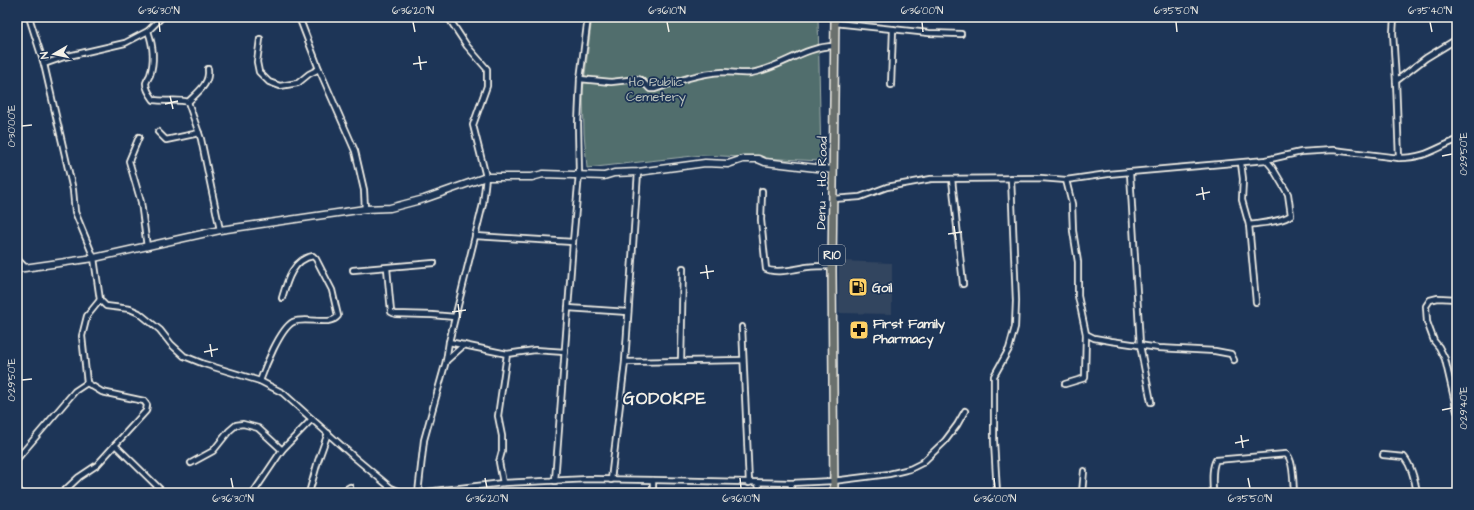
<svg xmlns="http://www.w3.org/2000/svg" width="1474" height="510" viewBox="0 0 1474 510" font-family="'Architects Daughter',sans-serif">
<rect width="100%" height="100%" fill="#1d3557"/>
<filter id="ink" filterUnits="userSpaceOnUse"><feTurbulence type="fractalNoise" baseFrequency=".025" numOctaves="2"/><feDisplacementMap in="SourceGraphic" scale="8" xChannelSelector="R" yChannelSelector="G"/><feConvolveMatrix kernelMatrix="1 2 1 2 8 2 1 2 1" color-interpolation-filters="sRGB"/></filter>
<g filter="url(#ink)">
<path fill="#33455f" d="M839,261L892,263V314L839,313Z"/>
<path fill="#516e6d" stroke="#a2b0aa" d="M592,17H818L821,161L702,155L587,168L584,133L583,91Z"/>
<g fill="none" stroke-linecap="round" stroke-linejoin="round">
<defs>
<g id="minor">
<path d="M29,17L44,64L73,190L75,212L94,258L100,300L106,306L130,309L139,313L160,330L171,344L184,356L204,364L260,381L283,393L354,457L391,488L403,493"/>
<path d="M299,17L319,69L355,151L364,190L365,209"/>
<path d="M1394,17L1393,33L1396,81"/>
<path d="M835,23L929,33L961,34"/>
<path d="M148,31L162,17"/>
<path d="M260,39L257,62L259,72L269,82L280,86L298,83L309,74L319,69"/>
<path d="M44,64L64,57L125,43L148,31C153,45 155,60 150,75C149,77 147,80 146,83C146,90 151,96 154,100C166,102 177,99 188,102"/>
<path d="M580,79L611,82L638,79L641,80L650,89H655C677,81 700,73 723,72C732,72 742,74 751,73C781,68 804,46 835,46"/>
<path d="M891,85L893,29"/>
<path d="M188,102L201,139L220,230"/>
<path d="M188,102C198,92 210,84 208,69"/>
<path d="M158,132L166,140L199,133"/>
<path d="M139,137L129,161L141,202L147,247"/>
<path d="M1399,158C1426,158 1434,149 1457,140"/>
<path d="M1241,163L1243,179L1242,200L1249,225L1256,302"/>
<path d="M1130,173L1140,345L1151,402"/>
<path d="M952,179L963,284"/>
<path d="M1066,180L1072,204L1073,231L1078,262V296L1086,334L1094,338L1111,341L1159,348L1215,351L1231,354L1234,360"/>
<path d="M762,191L761,220L766,269C776,274 796,269 807,267C815,266 824,266 832,266"/>
<path d="M833,199L860,197L887,187L931,179L1041,178L1066,180L1108,174L1266,160L1301,152L1333,150L1399,158L1396,81L1426,58L1457,39"/>
<path d="M1249,225C1260,223 1282,222 1291,215L1288,194L1272,167L1266,160"/>
<path d="M475,236L573,242"/>
<path d="M17,259L26,268"/>
<path d="M387,268L391,312L395,314L432,315L455,317"/>
<path d="M353,270L434,263"/>
<path d="M1457,299L1438,298L1430,300L1426,306L1427,322L1434,341L1439,347L1445,359L1457,411"/>
<path d="M568,308L628,312"/>
<path d="M742,327L749,483"/>
<path d="M449,342L507,354"/>
<path d="M446,361L464,345"/>
<path d="M681,361L683,268"/>
<path d="M625,362L743,360"/>
<path d="M260,381C265,367 280,329 293,322C306,316 330,327 338,316L332,290L316,259L313,256C293,259 287,281 282,298"/>
<path d="M87,383L82,336L87,316L100,300"/>
<path d="M1065,384L1085,378L1086,334"/>
<path d="M1383,455L1404,457C1412,467 1415,480 1417,493"/>
<path d="M17,459L75,391L87,383L102,392L144,401L147,405L146,411L115,445L164,493"/>
<path d="M191,463L213,451L229,431L236,425L243,424L258,428L282,450"/>
<path d="M611,480L625,362L638,172"/>
<path d="M653,480V493"/>
<path d="M555,481L573,242L579,174L578,124L580,79L588,17"/>
<path d="M503,483L499,462L502,451V436L498,416L507,354L535,350L565,352"/>
<path d="M758,483L760,493"/>
<path d="M17,489L21,493"/>
<path d="M62,493L79,477L97,465L115,445"/>
<path d="M253,493L282,450L312,419"/>
<path d="M309,493L318,461L328,433"/>
<path d="M340,493L350,487"/>
<path d="M417,493L503,483L589,479L653,480L791,483L833,481L889,474L910,469L922,463L945,441L957,425L965,411"/>
<path d="M418,493L424,440L446,361L449,342L483,204L486,177L473,125L487,86V69L467,46L450,20"/>
<path d="M791,493V483"/>
<path d="M997,493L994,441V376L1009,349L1015,327L1016,301L1011,178"/>
<path d="M1082,493L1084,471"/>
<path d="M1213,493C1213,483 1211,469 1216,460L1286,454C1294,459 1293,483 1294,493"/>
</g>
<path id="tertiary" d="M17,269L94,258L220,230L365,209L390,208L424,199L486,177H532L543,174L604,176L614,173L638,172L705,163L728,164L743,159H758L765,162L833,170"/>
<path id="primary" d="M834,493L832,270L835,17"/>
</defs>
<use href="#minor" stroke="#f4f1e8" stroke-width="8"/>
<use href="#tertiary" stroke="#f4f1e8" stroke-width="9"/>
<use href="#primary" stroke="#f4f1e8" stroke-width="10"/>
<use href="#minor" stroke="#1d3557" stroke-width="4.5"/>
<use href="#tertiary" stroke="#1d3557" stroke-width="6"/>
<use href="#primary" stroke="#6b706d" stroke-width="7"/>
</g>
</g>
<path fill="none" stroke="#f4f1e8" stroke-width="1.5" d="M159,22L160,32M413,22L415,32M667,22L669,32M922,22L923,32M1176,22L1177,32M1430,22L1432,32M419,56L421,70M413,64L427,62M170,96L173,109M165,104L178,101M22,126L32,125M1442,156L1452,154M1202,187L1204,200M1196,195L1210,192M954,226L956,240M948,234L962,232M706,265L708,279M700,273L714,271M458,304L460,318M452,312L466,310M210,344L212,357M204,352L218,349M22,380L32,379M1442,410L1452,408M1241,435L1243,448M1235,443L1249,440M231,478L233,488M485,478L487,488M740,478L741,488M994,478L995,488M1248,478L1250,488"/>
<defs>
<symbol id="fuel-square" viewBox="-11 -11 22 22"><rect x="-9" y="-9" width="18" height="18" rx="4" fill="#ffd166" stroke="#1d3557"/><path d="M-5.5-6h7V0h2V4h1.3V-2.5L3-4.5l.8-.8L6-3V5H2.5V1h-1V6h-7ZM-4.2-4.7v3.2H.2V-4.7Z" fill="#111"/></symbol>
<symbol id="pharmacy-square" viewBox="-11 -11 22 22"><rect x="-9" y="-9" width="18" height="18" rx="4" fill="#ffd166" stroke="#1d3557"/><path d="M-2-6h4v4h4v4h-4v4h-4v-4h-4v-4h4Z" fill="#111"/></symbol>
</defs>
<g fill-rule="evenodd">
<use href="#fuel-square" x="847" y="276" width="22" height="22"/>
<use href="#pharmacy-square" x="848" y="319" width="22" height="22"/>
</g>
<g text-anchor="middle" stroke-width="3.5" stroke-linejoin="round" paint-order="stroke">
<rect fill="#1d3557" stroke="#b4b9bc" stroke-width="1" x="819" y="245" width="26" height="20" rx="3"/>
<g font-size="12" font-weight="bold" fill="#f4f1e8">
<text x="832" y="259">R10</text>
</g>
<g font-size="13" fill="#bbc3bd" stroke="#1d3557">
<text x="656" y="86">Ho Public<tspan x="656" dy="15">Cemetery</tspan></text>
</g>
<g font-size="13" fill="#f4f1e8" stroke="#1d3557">
<text transform="translate(821 183) rotate(-89)" y="5">Denu - Ho Road</text>
</g>
<g font-size="13" font-weight="bold" fill="#f4f1e8" stroke="#1d3557" text-anchor="start">
<text x="872" y="292">Goil</text>
<text x="873" y="328">First Family<tspan x="873" dy="15">Pharmacy</tspan></text>
</g>
<g font-size="17" font-weight="bold" letter-spacing="1" fill="#f4f1e8" stroke="#1d3557">
<text x="665" y="404">GODOKPE</text>
</g>
</g>
<rect width="1474" height="510" fill="none" stroke="#1d3557" stroke-width="44"/>
<g transform="translate(54 54) rotate(261)" stroke="#1d3557" stroke-width="3" paint-order="stroke">
<path d="M0-3L7 15L0 10L-7 15Z" fill="#f4f1e8"/>
<text y="-6" font-size="11" font-weight="bold" text-anchor="middle" fill="#f4f1e8">N</text>
</g>
<rect x="22" y="22" width="1430" height="466" fill="none" stroke="#f4f1e8" stroke-width="1.5"/>
<g font-size="10" text-anchor="middle" fill="#f4f1e8">
<text x="159" y="14">6°36'30"N</text>
<text x="413" y="14">6°36'20"N</text>
<text x="667" y="14">6°36'10"N</text>
<text x="922" y="14">6°36'00"N</text>
<text x="1176" y="14">6°35'50"N</text>
<text x="1430" y="14">6°35'40"N</text>
<text transform="translate(11 126) rotate(-90)" y="4">0°30'00"E</text>
<text transform="translate(1463 154) rotate(-90)" y="4">0°29'50"E</text>
<text transform="translate(11 380) rotate(-90)" y="4">0°29'50"E</text>
<text transform="translate(1463 408) rotate(-90)" y="4">0°29'40"E</text>
<text x="233" y="502">6°36'30"N</text>
<text x="487" y="502">6°36'20"N</text>
<text x="741" y="502">6°36'10"N</text>
<text x="995" y="502">6°36'00"N</text>
<text x="1250" y="502">6°35'50"N</text>
</g>
</svg>
